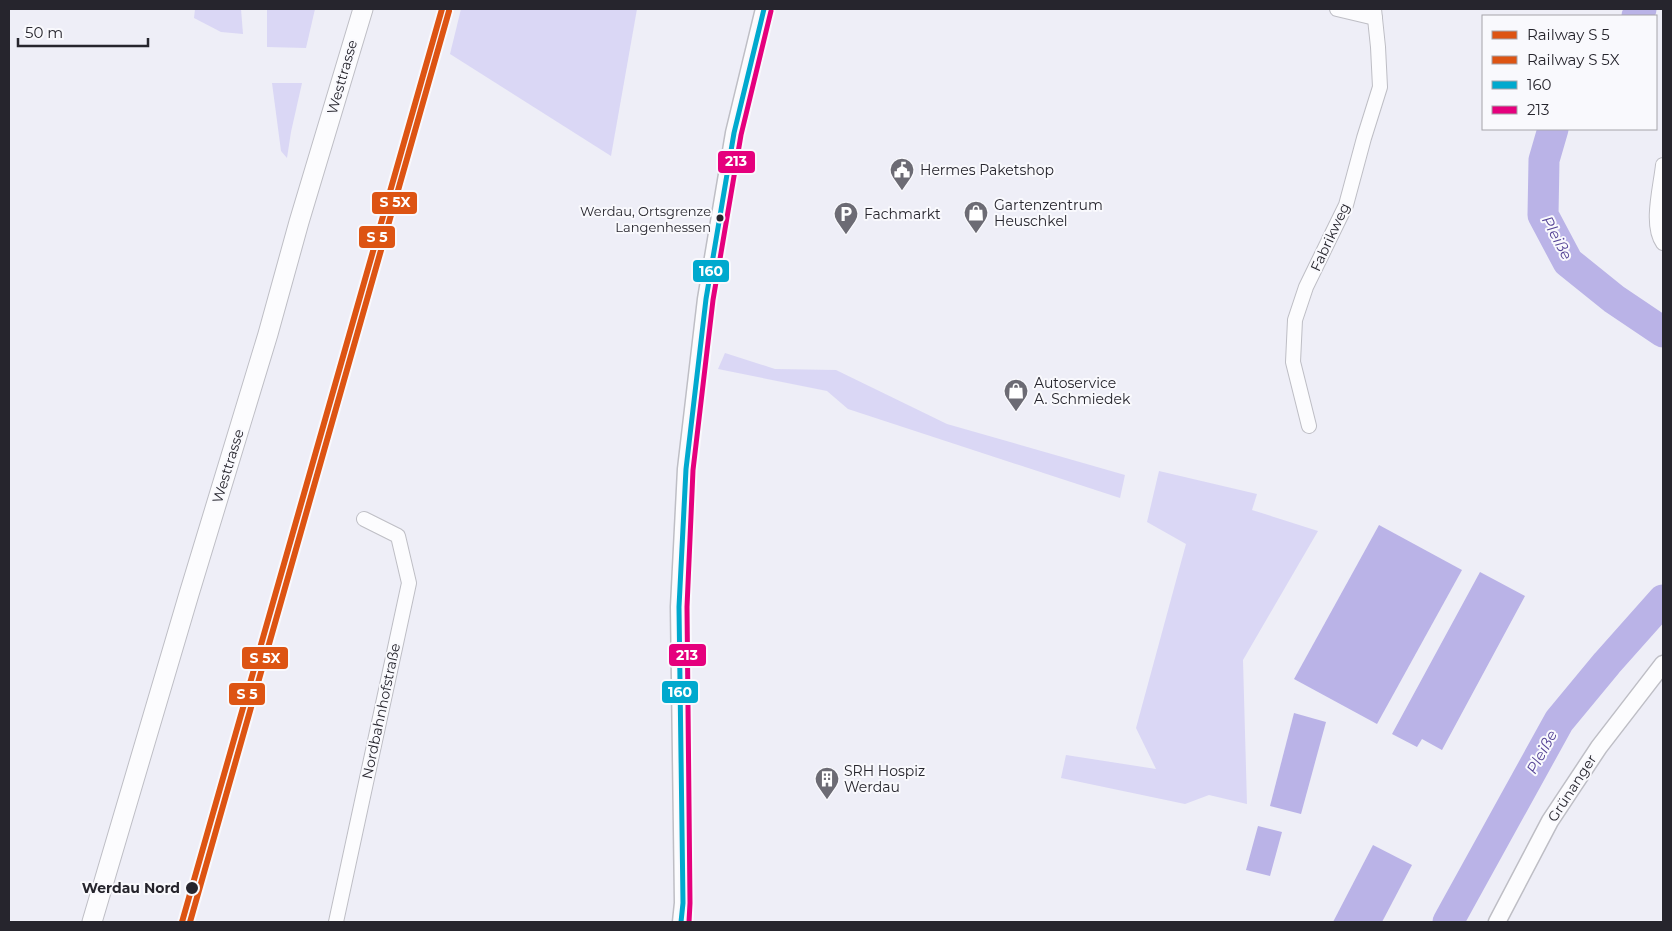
<svg xmlns="http://www.w3.org/2000/svg" width="1672" height="931" viewBox="0 0 1672 931" font-family="Montserrat,sans-serif">
<rect width="100%" height="100%" fill="#eeeef7"/>
<g fill="#dad7f5">
<path d="M195,9H241L243,34L221,32L194,18Z"/>
<path d="M267,9H315L306,48L267,47Z"/>
<path d="M461,9H637L611,156L450,54Z"/>
<path d="M272,83H302L291,132L287,158L281,151Z"/>
<path d="M725,353L775,369L836,370L947,424L1125,475L1120,498L848,409L827,391L718,369Z"/>
<path d="M1159,471L1257,494L1252,510L1318,531L1243,660L1247,804L1209,795L1185,804L1061,778L1066,755L1156,769L1136,728L1186,544L1147,522Z"/>
</g>
<g fill="#bab3e7">
<path d="M1379,525L1462,570L1377,724L1294,679Z"/>
<path d="M1480,572L1525,596L1442,750L1422,739L1417,747L1392,734Z"/>
<path d="M1294,713L1326,722L1301,814L1270,806Z"/>
<path d="M1258,826L1282,832L1270,876L1246,870Z"/>
<path d="M1373,845L1412,865L1382,922H1333Z"/>
</g>
<g fill="none" stroke-linecap="round" stroke-linejoin="round">
<g stroke="#bab3e7" stroke-width="31">
<path d="M1637,16L1641,9"/>
<path d="M1553,129L1544,160L1543,215L1568,262L1614,299L1663,332"/>
<path d="M1448,922L1559,721L1607,663L1663,600"/>
</g>
<defs>
<g id="minor">
<path d="M1337,9L1375,18"/>
<path d="M1663,165C1661,186 1650,225 1663,243"/>
<path d="M1309,426L1293,362L1295,320L1306,287L1346,205L1364,138L1380,87L1378,47L1374,9"/>
<path d="M336,922L409,583L398,536L364,519"/>
</g>
<g id="tertiary">
<path d="M681,922L683,903L679,607L686,469L706,299L734,133L764,9"/>
<path d="M1497,922L1550,821L1599,747L1663,664"/>
</g>
<path id="secondary" d="M92,922L189,594L268,334L299,222L363,9"/>
</defs>
<use href="#minor" stroke="#bebec5" stroke-width="16"/>
<use href="#tertiary" stroke="#bebec5" stroke-width="19"/>
<use href="#secondary" stroke="#bebec5" stroke-width="21"/>
<use href="#minor" stroke="#fcfcfe" stroke-width="14"/>
<use href="#tertiary" stroke="#fcfcfe" stroke-width="16"/>
<use href="#secondary" stroke="#fcfcfe" stroke-width="19"/>
<defs>
<path id="bus-1" d="M681,922L683,903L679,607L686,469L706,299L734,133L764,9"/>
<path id="bus-2" d="M689,922L690,903L687,607L693,470L713,300L741,135L771,11"/>
</defs>
<use href="#bus-1" stroke="#f9f9fd" stroke-width="9"/>
<use href="#bus-2" stroke="#f9f9fd" stroke-width="9"/>
<use href="#bus-1" stroke="#00a9ce" stroke-width="5"/>
<use href="#bus-2" stroke="#e5007d" stroke-width="5"/>
<defs>
<path id="rail-1" d="M182,922L442,9"/>
<path id="rail-2" d="M190,922L449,11"/>
</defs>
<use href="#rail-1" stroke="#f9f9fd" stroke-width="10"/>
<use href="#rail-2" stroke="#f9f9fd" stroke-width="10"/>
<use href="#rail-1" stroke="#dd5413" stroke-width="6"/>
<use href="#rail-2" stroke="#dd5413" stroke-width="6"/>
</g>
<defs>
<symbol id="civic-pin" viewBox="-11 -11 22 30"><path d="M0 17L-7.5 6A9.5 9.5 0 1 1 7.5 6Z" fill="#6c6b74" stroke="#f9f9fd"/><path d="M-.6-6.5H3V-4.5H.6V-3L4-1V1h2V6H-6V1h2V-1L-.6-3ZM-1.2 2.5V6h2.4V2.5Z" fill="#fff"/></symbol>
<symbol id="shop-pin" viewBox="-11 -11 22 30"><path d="M0 17L-7.5 6A9.5 9.5 0 1 1 7.5 6Z" fill="#6c6b74" stroke="#f9f9fd"/><path d="M-5-2.5h2.3a2.7 3.5 0 0 1 5.4 0H5L5.5 6h-11ZM-1.5-2.5h3a1.5 2.3 0 0 0-3 0Z" fill="#fff"/></symbol>
<symbol id="parking-pin" viewBox="-11 -11 22 30"><path d="M0 17L-7.5 6A9.5 9.5 0 1 1 7.5 6Z" fill="#6c6b74" stroke="#f9f9fd"/><path d="M-3.5-5.5H1a3.5 3.5 0 0 1 0 7H-1V5.5H-3.5ZM-1-3.4V-.6H.8a1.4 1.4 0 0 0 0-2.8Z" fill="#fff"/></symbol>
<symbol id="building-pin" viewBox="-11 -11 22 30"><path d="M0 17L-7.5 6A9.5 9.5 0 1 1 7.5 6Z" fill="#6c6b74" stroke="#f9f9fd"/><path d="M-4-6H4V6H1V3H-1V6H-4ZM-2.5-4.3h1.7v1.8h-1.7ZM.8-4.3h1.7v1.8H.8ZM-2.5-1h1.7V.8h-1.7ZM.8-1h1.7V.8H.8Z" fill="#fff"/></symbol>
</defs>
<g fill-rule="evenodd">
<use href="#civic-pin" x="888" y="156" width="28" height="38"/>
<use href="#shop-pin" x="962" y="199" width="28" height="38"/>
<use href="#parking-pin" x="832" y="200" width="28" height="38"/>
<use href="#shop-pin" x="1002" y="377" width="28" height="38"/>
<use href="#building-pin" x="813" y="765" width="28" height="38"/>
</g>
<g fill="#26252d" stroke="#f9f9fd" stroke-width="2">
<circle cx="720" cy="218" r="4.5"/>
<circle cx="192" cy="888" r="7"/>
</g>
<g text-anchor="middle" stroke-width="4" stroke-linejoin="round" paint-order="stroke">
<g font-size="13" fill="#26252d" stroke="#f9f9fd" text-anchor="end">
<text x="711" y="216">Werdau, Ortsgrenze<tspan x="711" dy="16">Langenhessen</tspan></text>
</g>
<g font-size="14" fill="#26252d" stroke="#f9f9fd">
<text transform="translate(342 77) rotate(-74)" y="5">Westtrasse</text>
<text transform="translate(1330 237) rotate(-65)" y="5">Fabrikweg</text>
<text transform="translate(228 466) rotate(-73)" y="5">Westtrasse</text>
<text transform="translate(381 711) rotate(-78)" y="5">Nordbahnhofstraße</text>
<text transform="translate(1572 788) rotate(-57)" y="5">Grünanger</text>
</g>
<g font-size="14" fill="#26252d" stroke="#f9f9fd" text-anchor="start">
<text x="920" y="175">Hermes Paketshop</text>
<text x="994" y="210">Gartenzentrum<tspan x="994" dy="16">Heuschkel</tspan></text>
<text x="864" y="219">Fachmarkt</text>
<text x="1034" y="388">Autoservice<tspan x="1034" dy="16">A. Schmiedek</tspan></text>
<text x="844" y="776">SRH Hospiz<tspan x="844" dy="16">Werdau</tspan></text>
</g>
<g font-size="14" font-weight="bold" fill="#26252d" stroke="#f9f9fd" text-anchor="end">
<text x="180" y="893">Werdau Nord</text>
</g>
<g font-size="15" font-style="italic" fill="#554496" stroke="#f9f9fd">
<text transform="translate(1557 238) rotate(62)" y="5">Pleiße</text>
<text transform="translate(1542 752) rotate(-61)" y="5">Pleiße</text>
</g>
</g>
<g stroke="#f9f9fd" stroke-width="2">
<rect x="717" y="150" width="39" height="24" rx="5" fill="#e5007d"/>
<rect x="371" y="191" width="47" height="24" rx="5" fill="#dd5413"/>
<rect x="358" y="225" width="38" height="24" rx="5" fill="#dd5413"/>
<rect x="692" y="259" width="38" height="24" rx="5" fill="#00a9ce"/>
<rect x="668" y="643" width="39" height="24" rx="5" fill="#e5007d"/>
<rect x="241" y="646" width="48" height="24" rx="5" fill="#dd5413"/>
<rect x="661" y="680" width="38" height="24" rx="5" fill="#00a9ce"/>
<rect x="228" y="682" width="38" height="24" rx="5" fill="#dd5413"/>
</g>
<g font-size="14" text-anchor="middle" font-weight="bold" fill="#fff">
<text x="736" y="166">213</text>
<text x="395" y="207">S 5X</text>
<text x="377" y="242">S 5</text>
<text x="711" y="276">160</text>
<text x="687" y="660">213</text>
<text x="265" y="663">S 5X</text>
<text x="680" y="697">160</text>
<text x="247" y="699">S 5</text>
</g>
<rect width="1672" height="931" fill="none" stroke="#26252d" stroke-width="20"/>
<rect x="1482" y="15" width="175" height="115" fill="#f9f9fd" stroke="#a5a4aa"/>
<rect x="1492" y="31" width="25" height="8" fill="#dd5413" stroke="#a5a4aa"/>
<text x="1527" y="40" font-size="15" fill="#26252d">Railway S 5</text>
<rect x="1492" y="56" width="25" height="8" fill="#dd5413" stroke="#a5a4aa"/>
<text x="1527" y="65" font-size="15" fill="#26252d">Railway S 5X</text>
<rect x="1492" y="81" width="25" height="8" fill="#00a9ce" stroke="#a5a4aa"/>
<text x="1527" y="90" font-size="15" fill="#26252d">160</text>
<rect x="1492" y="106" width="25" height="8" fill="#e5007d" stroke="#a5a4aa"/>
<text x="1527" y="115" font-size="15" fill="#26252d">213</text>
<path d="M18 38v8h130v-8" fill="none" stroke="#26252d" stroke-width="2.5"/>
<text x="25" y="38" font-size="15" fill="#26252d" stroke="#f9f9fd" stroke-width="4" paint-order="stroke">50 m</text>
</svg>
